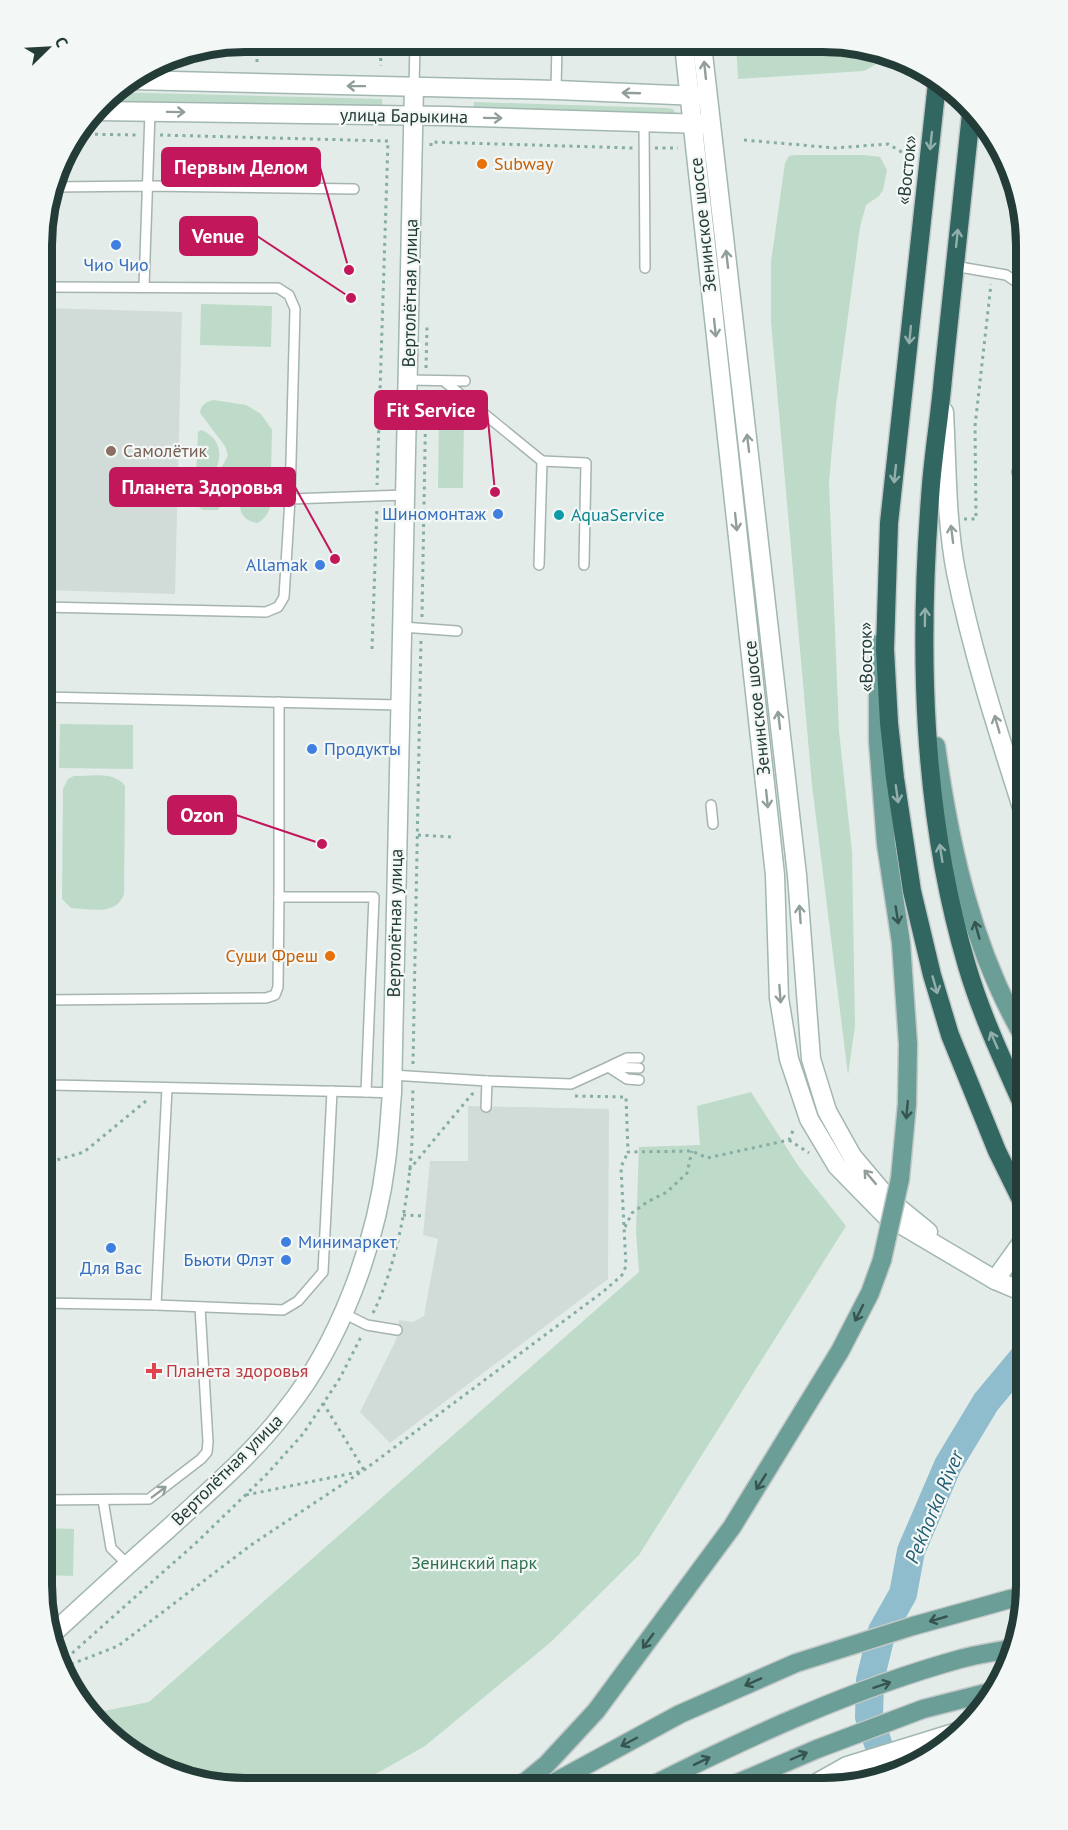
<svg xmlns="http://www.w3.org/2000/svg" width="1068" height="1830" viewBox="0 0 1068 1830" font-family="'PT Sans',sans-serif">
<rect width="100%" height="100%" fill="#e3ece9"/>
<g fill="#d1dbd8">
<path d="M44,308L182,312L175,594L43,590Z"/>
<path d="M468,1106L609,1109L608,1279L390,1443L360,1412L396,1340L399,1320L413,1322L424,1316L438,1239L423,1235L430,1161H468Z"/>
</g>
<g fill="#bddbc8">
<path d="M736,45L862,46L887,58L864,71L738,79Z"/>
<path d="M111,92L382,99V107L105,101Z"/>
<path d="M474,102L666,108L673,109L676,114L473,110Z"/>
<path d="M795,155H865L880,157L887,170L883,190L879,196L866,205L860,227L836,405L829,482L839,731L852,852L855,1026L848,1075L812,785L771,322V262L785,163L789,156Z"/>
<path d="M201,304L272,306L271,347L200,345Z"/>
<path d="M214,400L246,405L261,414L272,430L271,476L266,483L253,484C245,495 232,503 222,490C219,486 217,482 218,477C219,470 225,462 228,455L225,446L200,413C201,405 205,402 214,400Z"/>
<path d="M439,415H464L463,488H438Z"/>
<path d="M201,430C223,439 223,459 212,477L203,479L196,475L198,432Z"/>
<path d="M204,483L207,486L208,491L218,500L220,507L218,510H203L197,506L195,498L197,484Z"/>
<path d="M263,488L268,489C273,503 271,514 258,523C247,522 239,515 240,503L253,492Z"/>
<path d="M60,724L133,725V769L59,768Z"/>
<path d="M74,776C91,776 115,771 125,786L124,894C116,916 91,909 71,908L62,899L63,789L68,779Z"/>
<path d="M751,1092L799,1167L846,1226L639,1555L552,1641L425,1746L353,1787L218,1786L167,1772L111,1738L98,1717L104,1711L149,1702L639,1272L636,1232L639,1147L700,1145L697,1106Z"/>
<path d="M42,1528L74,1529L73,1576L42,1575Z"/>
</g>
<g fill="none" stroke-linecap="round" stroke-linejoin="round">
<path stroke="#8fbdcd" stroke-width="28" d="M881,1778L886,1767L869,1717L870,1680L882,1631L903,1594L911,1551L948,1465L986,1402L1026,1354"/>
<defs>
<g id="lane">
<path d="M414,87L415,43"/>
<path d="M556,90L557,44"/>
<path d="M644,122L645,268"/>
<path d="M53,187L149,186L354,189"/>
<path d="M44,250L45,213"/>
<path d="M954,266L1006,275L1026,288"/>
<path d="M44,287L278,288L289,295L295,309L290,499"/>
<path d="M144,287L150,112"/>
<path d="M408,380L465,381"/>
<path d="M444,381L542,461L539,565"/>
<path d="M542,461L586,463L584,565"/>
<path d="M1017,472L1026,471"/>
<path d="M43,607L266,612L278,607L284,597L290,499L405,495"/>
<path d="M402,627L457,631"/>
<path d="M43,652L45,608"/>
<path d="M43,697L400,705"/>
<path d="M711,805L713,824"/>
<path d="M43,1000L266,998L275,995L278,987L279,897"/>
<path d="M610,1066L627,1058H639"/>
<path d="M610,1068L627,1079L639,1080"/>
<path d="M392,1075L487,1081L486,1107"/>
<path d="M43,1079L52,1085L366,1092L374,897H279V702"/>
<path d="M487,1081L571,1084L608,1067L639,1068"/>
<path d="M167,1088L156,1305L283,1310L298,1301L323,1272L332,1091"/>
<path d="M366,1092L392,1093"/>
<path d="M42,1303L156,1305"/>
<path d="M343,1313L367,1325L397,1330"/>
<path d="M42,1500L149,1499L201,1459L207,1452L208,1442L200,1307"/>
<path d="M103,1500L111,1548L128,1565"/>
</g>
<path id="street" d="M995,1280L1026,1293"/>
<g id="secondary">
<path d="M684,45L775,875L779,998L789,1059L809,1119L837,1166L885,1215L995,1280"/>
<path d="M702,45L797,875L811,1059L827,1111L852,1156L890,1201L928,1232"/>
<path d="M131,80L556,90L699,96"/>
<path d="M97,111L445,116L704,124"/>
<path d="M944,412C947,465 946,520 956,572C973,656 1000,738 1026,820"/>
<path d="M995,1280L1026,1237"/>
<path d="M50,1636C89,1600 128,1564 168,1529C209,1491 252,1455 286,1410C339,1344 376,1245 386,1161C389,1138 390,1115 392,1093L414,87"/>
<path d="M808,1788L847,1766L960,1731"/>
</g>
<g id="primary">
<path d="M878,644V741L886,844L901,943L908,1044L907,1104L900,1179"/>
<path d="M936,746C950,848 973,951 1026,1041"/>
<path d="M519,1787L546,1765L596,1711L732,1527L840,1351L870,1293L882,1260"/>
<path d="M546,1787L680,1714L796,1663L913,1626L1010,1599L1026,1597"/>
<path d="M649,1787C748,1737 852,1689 960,1659C978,1654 996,1652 1014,1648"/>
<path d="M726,1788L817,1749L923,1709L994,1691"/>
</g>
<g id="highway">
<path d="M937,83L889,523L885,649L889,723L895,778L912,891L932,975L950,1035L997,1151L1026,1210"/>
<path d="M971,114C961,202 952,290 943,378C940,413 934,449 931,485C918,646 921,810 967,966C982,1017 1005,1065 1026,1113"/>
</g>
</defs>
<use href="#lane" stroke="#a6b4b0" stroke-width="12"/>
<use href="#street" stroke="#a6b4b0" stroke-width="21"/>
<use href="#secondary" stroke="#a2b7b1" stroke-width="21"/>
<use href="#primary" stroke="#c2c8c7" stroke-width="21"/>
<use href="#highway" stroke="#c2c8c7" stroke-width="21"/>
<g stroke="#85ada5" stroke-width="3" stroke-dasharray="3 4.5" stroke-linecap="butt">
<path d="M380,43L381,66"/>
<path d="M257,62V42"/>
<path d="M80,134L138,135"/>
<path d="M160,135L388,141L377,485"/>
<path d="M744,140L835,148L888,144L905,154L912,162"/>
<path d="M431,146V142L633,148"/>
<path d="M655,148H678"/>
<path d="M1009,171L1016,186"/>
<path d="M1016,266L1021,217"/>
<path d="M426,368L427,326"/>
<path d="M964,519H976L975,426L991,284"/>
<path d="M422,617L426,392"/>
<path d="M372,649L377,507"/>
<path d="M418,835L452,837"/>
<path d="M413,1064L421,638"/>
<path d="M575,1096L626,1097L628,1152L692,1151L707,1158L789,1140L794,1128"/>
<path d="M789,1140L809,1153"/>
<path d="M43,1164L84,1152L146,1101"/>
<path d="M409,1170L472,1094H475"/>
<path d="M403,1215L425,1216"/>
<path d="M625,1227L632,1213L647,1202L667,1192L687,1173L692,1151"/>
<path d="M373,1313C395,1269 407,1207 411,1157C413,1135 412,1111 413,1088"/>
<path d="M323,1403L364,1470"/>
<path d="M246,1495L363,1471"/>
<path d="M1016,1583L1026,1555"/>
<path d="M61,1663L198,1541L266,1475L303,1434L340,1378L362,1335"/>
<path d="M64,1667L118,1646L251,1545L364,1470L604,1291L622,1275L626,1266L621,1167L628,1152"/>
</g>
<use href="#lane" stroke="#fff" stroke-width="9"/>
<use href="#street" stroke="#fff" stroke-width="18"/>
<use href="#secondary" stroke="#fff" stroke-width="18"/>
<use href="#primary" stroke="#6a9e96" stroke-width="18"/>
<use href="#highway" stroke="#316661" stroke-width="18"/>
<defs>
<path id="primary-bridge" d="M882,1260L900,1179"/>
</defs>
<use href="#primary-bridge" stroke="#c2c8c7" stroke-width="21" stroke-linecap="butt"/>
<use href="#primary-bridge" stroke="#6a9e96" stroke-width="18"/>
</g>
<defs><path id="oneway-shaft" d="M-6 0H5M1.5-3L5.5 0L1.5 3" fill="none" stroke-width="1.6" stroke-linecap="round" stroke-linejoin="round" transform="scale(1.5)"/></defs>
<g stroke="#929e9c">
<use href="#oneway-shaft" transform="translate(705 70) rotate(-96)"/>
<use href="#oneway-shaft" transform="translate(356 86) rotate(-179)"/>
<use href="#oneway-shaft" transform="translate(631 93) rotate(-178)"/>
<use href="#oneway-shaft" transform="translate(176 112) rotate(1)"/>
<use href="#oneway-shaft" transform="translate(493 118) rotate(1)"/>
<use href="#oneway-shaft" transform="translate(727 259) rotate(-97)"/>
<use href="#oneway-shaft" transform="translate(715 328) rotate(84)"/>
<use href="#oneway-shaft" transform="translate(748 443) rotate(-97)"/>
<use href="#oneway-shaft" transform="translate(736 522) rotate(84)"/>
<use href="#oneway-shaft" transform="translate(952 534) rotate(-97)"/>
<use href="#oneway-shaft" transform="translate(779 720) rotate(-97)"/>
<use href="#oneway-shaft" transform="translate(997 724) rotate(-106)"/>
<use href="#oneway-shaft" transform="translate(767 799) rotate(84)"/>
<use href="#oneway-shaft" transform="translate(800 914) rotate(-94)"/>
<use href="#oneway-shaft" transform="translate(780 994) rotate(86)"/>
<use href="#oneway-shaft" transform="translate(870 1177) rotate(-130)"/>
<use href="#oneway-shaft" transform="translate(159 1492) rotate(-37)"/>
</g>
<g stroke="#92afac">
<use href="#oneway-shaft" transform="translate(931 141) rotate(96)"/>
<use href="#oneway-shaft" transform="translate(957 238) rotate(-84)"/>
<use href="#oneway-shaft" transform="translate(910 335) rotate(96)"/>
<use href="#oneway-shaft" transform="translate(895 474) rotate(96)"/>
<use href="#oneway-shaft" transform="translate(925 617) rotate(-89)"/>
<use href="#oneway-shaft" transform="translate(897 794) rotate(82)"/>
<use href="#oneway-shaft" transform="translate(941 853) rotate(-99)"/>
<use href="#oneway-shaft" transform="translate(935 985) rotate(74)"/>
<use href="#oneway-shaft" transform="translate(994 1040) rotate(-113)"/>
</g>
<g stroke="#365450">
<use href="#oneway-shaft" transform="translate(897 915) rotate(81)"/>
<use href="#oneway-shaft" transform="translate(977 930) rotate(-106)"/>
<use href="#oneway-shaft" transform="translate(907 1110) rotate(95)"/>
<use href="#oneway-shaft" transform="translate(859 1313) rotate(117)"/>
<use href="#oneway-shaft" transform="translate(761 1482) rotate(122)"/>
<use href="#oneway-shaft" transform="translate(938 1619) rotate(164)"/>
<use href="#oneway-shaft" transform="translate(648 1641) rotate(126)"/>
<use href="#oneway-shaft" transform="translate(753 1682) rotate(156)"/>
<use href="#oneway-shaft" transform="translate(882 1685) rotate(-18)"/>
<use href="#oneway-shaft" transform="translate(629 1742) rotate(152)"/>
<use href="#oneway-shaft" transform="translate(799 1756) rotate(-23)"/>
<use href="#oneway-shaft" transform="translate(702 1761) rotate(-26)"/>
</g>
<g fill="#e8710a" stroke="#f3f8f6" stroke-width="2">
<circle cx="482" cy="164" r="6"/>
<circle cx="330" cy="956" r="6"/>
</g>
<g fill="#3f7fe0" stroke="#f3f8f6" stroke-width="2">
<circle cx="116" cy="245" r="6"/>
<circle cx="498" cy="514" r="6"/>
<circle cx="320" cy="565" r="6"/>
<circle cx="312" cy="749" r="6"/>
<circle cx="286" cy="1242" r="6"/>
<circle cx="111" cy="1248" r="6"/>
<circle cx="286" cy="1260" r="6"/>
</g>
<circle fill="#8d6e63" stroke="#f3f8f6" stroke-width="2" cx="111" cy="451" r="6"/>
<circle fill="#0f9aa8" stroke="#f3f8f6" stroke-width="2" cx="559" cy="515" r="6"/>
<path fill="#e0444e" stroke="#f3f8f6" stroke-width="2" d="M151 1362h6v6h6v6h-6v6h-6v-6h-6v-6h6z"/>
<g text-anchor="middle" stroke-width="4.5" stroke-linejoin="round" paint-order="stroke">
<g font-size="18" fill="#243c38" stroke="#f3f8f6">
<text transform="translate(404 116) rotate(1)" y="6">улица Барыкина</text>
<text transform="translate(907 170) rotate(-84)" y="6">«Восток»</text>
<text transform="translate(703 225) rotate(-96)" y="6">Зенинское шоссе</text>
<text transform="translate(410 293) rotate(-89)" y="6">Вертолётная улица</text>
<text transform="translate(866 657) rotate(-91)" y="6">«Восток»</text>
<text transform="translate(757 708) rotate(-96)" y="6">Зенинское шоссе</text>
<text transform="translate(395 923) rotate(-89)" y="6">Вертолётная улица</text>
<text transform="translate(227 1470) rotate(-45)" y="6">Вертолётная улица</text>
</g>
<g font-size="18" fill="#c56008" stroke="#f3f8f6" text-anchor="start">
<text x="494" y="170">Subway</text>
<text x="318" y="962" text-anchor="end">Суши Фреш</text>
</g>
<g font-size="18" fill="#366cbe" stroke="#f3f8f6" text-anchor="end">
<text x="116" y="271" text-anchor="middle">Чио Чио</text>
<text x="486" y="520">Шиномонтаж</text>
<text x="308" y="571">Allamak</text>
<text x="324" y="755" text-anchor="start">Продукты</text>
<text x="298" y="1248" text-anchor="start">Минимаркет</text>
<text x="274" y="1266">Бьюти Флэт</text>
<text x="111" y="1274" text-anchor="middle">Для Вас</text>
</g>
<g font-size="18" fill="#785e54" stroke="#f3f8f6" text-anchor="start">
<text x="123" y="457">Самолётик</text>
</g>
<g font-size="18" fill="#0d838f" stroke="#f3f8f6" text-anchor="start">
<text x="571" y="521">AquaService</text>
</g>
<g font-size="18" fill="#be3a42" stroke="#f3f8f6" text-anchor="start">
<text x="166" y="1377">Планета здоровья</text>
</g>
<g font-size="18" fill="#317050" stroke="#f3f8f6">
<text x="474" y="1569">Зенинский парк</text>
</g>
<g font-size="20" font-style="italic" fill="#225d74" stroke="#f3f8f6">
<text transform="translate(934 1507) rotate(-67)" y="7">Pekhorka River</text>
</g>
</g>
<path d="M0 0H1068V1830H0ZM245 52H823A193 193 0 0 1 1016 245V1585A193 193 0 0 1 823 1778H245A193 193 0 0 1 52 1585V245A193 193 0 0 1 245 52Z" fill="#f3f8f6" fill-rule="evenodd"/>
<path fill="none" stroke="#243c38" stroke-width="8" d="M245 52H823A193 193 0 0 1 1016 245V1585A193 193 0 0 1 823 1778H245A193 193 0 0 1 52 1585V245A193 193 0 0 1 245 52Z"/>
<path fill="none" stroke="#c2185b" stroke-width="2" d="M349 270L320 167M351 298L257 236M495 492L487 410M335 559L295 487M322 844L236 815"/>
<g fill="#c2185b" stroke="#f3f8f6" stroke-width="2">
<circle cx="349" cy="270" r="6"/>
<circle cx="351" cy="298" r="6"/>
<circle cx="495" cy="492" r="6"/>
<circle cx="335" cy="559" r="6"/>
<circle cx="322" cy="844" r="6"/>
</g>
<g fill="#c2185b" stroke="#c2185b" stroke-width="2">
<rect x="162" y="148" width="158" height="38" rx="6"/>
<rect x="180" y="217" width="77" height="38" rx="6"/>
<rect x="375" y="391" width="112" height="38" rx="6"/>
<rect x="110" y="468" width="185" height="38" rx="6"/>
<rect x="168" y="796" width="68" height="38" rx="6"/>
</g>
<g font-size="20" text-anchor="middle" font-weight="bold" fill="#fff">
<text x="241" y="174">Первым Делом</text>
<text x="218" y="243">Venue</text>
<text x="431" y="417">Fit Service</text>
<text x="202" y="494">Планета Здоровья</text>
<text x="202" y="822">Ozon</text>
</g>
<g transform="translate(48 48) rotate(66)" stroke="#f3f8f6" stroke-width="4.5" paint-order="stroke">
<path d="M0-4.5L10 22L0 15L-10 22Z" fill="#243c38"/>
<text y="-9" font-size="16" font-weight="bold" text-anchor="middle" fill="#243c38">С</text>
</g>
</svg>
